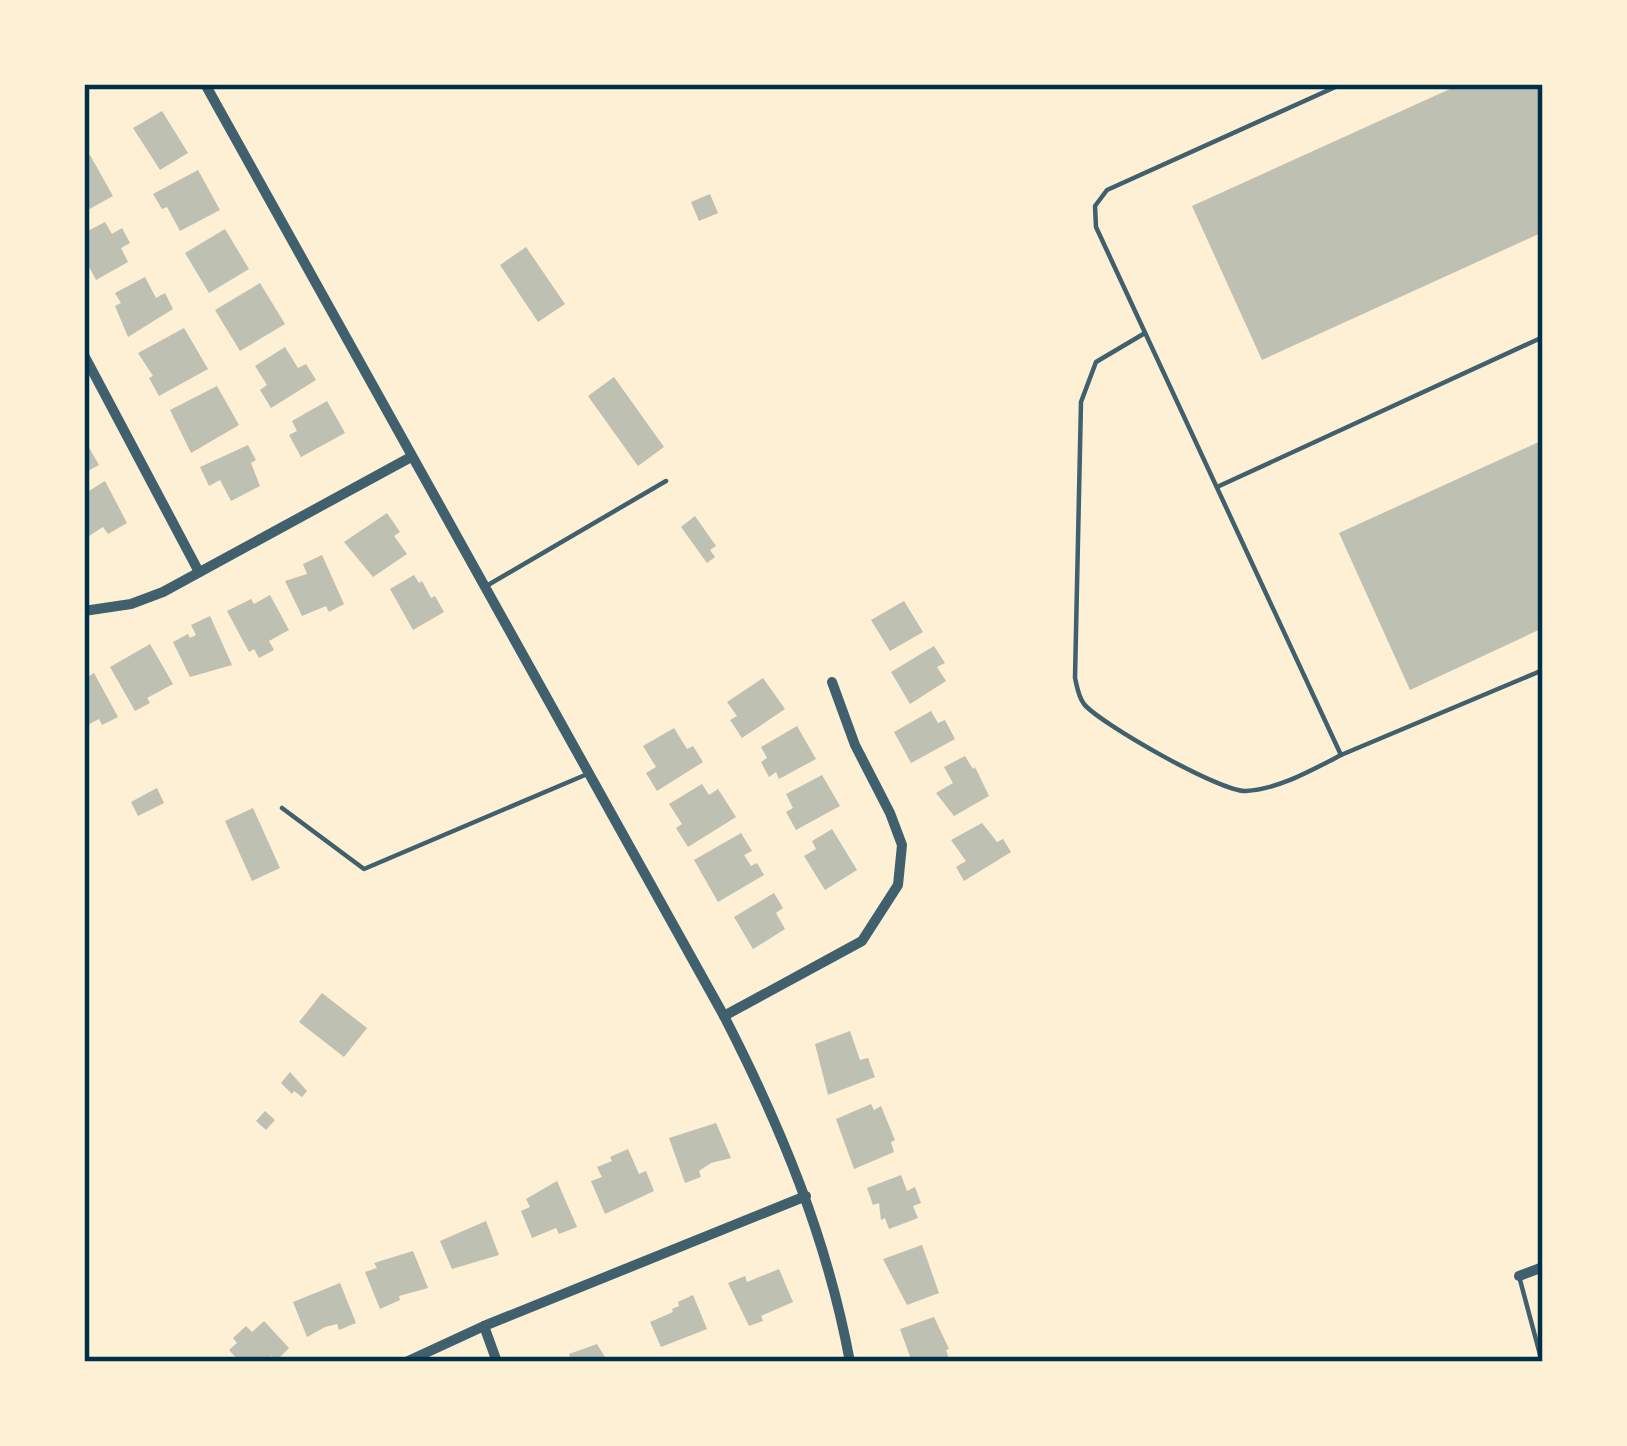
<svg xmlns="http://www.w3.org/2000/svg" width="1627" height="1446" viewBox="0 0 1627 1446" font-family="'Fira Sans Condensed',sans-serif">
<rect width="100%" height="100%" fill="#fdf0d5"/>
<g fill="#bec0b2">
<path d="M1461,84H1543V232L1262,360L1192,206Z"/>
<path d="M162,111L188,153L160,170L133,128Z"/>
<path d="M90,155L113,196L84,212V159Z"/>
<path d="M198,170L220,210L180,231L167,207L162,209L153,194Z"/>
<path d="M710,194L718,213L699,221L691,202Z"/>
<path d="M105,222L112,234L122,228L130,243L121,248L128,262L96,280L84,257V233Z"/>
<path d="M225,229L249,269L209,293L185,253Z"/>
<path d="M526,247L565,304L538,322L500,265Z"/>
<path d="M145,277L156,298L165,293L173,309L128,337L115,306L121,303L115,293Z"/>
<path d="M260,283L285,324L240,351L215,310Z"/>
<path d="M184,328L208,369L159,396L149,378L153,376L138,353Z"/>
<path d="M285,347L298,368L306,364L316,380L271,408L260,390L267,385L255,366Z"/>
<path d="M614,377L664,447L638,466L588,396Z"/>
<path d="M217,386L239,425L191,453L170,410Z"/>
<path d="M327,401L345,433L301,457L289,435L297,431L292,421Z"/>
<path d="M84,439L99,465L84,473Z"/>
<path d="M1543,440V628L1410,690L1339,533Z"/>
<path d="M248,445L256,460L251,463L260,486L231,501L220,480L209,486L200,467Z"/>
<path d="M105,481L127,523L108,534L103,527L89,536L84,528V494Z"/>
<path d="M387,513L400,532L394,536L407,554L373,577L344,542Z"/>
<path d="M695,516L716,546L710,550L715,557L707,563L681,527Z"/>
<path d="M322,555L344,604L329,612L326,606L302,616L285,581L307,574L303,564Z"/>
<path d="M414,575L419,583L422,581L431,598L435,596L444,612L413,630L390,589Z"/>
<path d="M270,595L289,630L269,641L274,650L259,658L254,649L249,652L227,611L251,599L254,604Z"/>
<path d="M904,601L923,632L890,651L871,620Z"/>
<path d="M210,616L232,665L190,677L173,642L188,634L190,638L196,635L191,625Z"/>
<path d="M150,644L173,684L147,698L150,703L135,711L110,667Z"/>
<path d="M934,646L945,663L937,667L946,681L910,704L891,672Z"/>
<path d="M94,673L118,717L102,725L99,719L84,727V679Z"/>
<path d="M763,678L785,709L742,738L730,720L737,716L727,702Z"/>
<path d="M931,711L938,723L945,720L955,739L911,763L894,732Z"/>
<path d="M797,726L816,759L779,779L776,772L769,777L761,762L767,758L761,747Z"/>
<path d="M674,728L687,749L693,746L703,762L657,791L646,773L656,767L643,746Z"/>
<path d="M965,756L973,769L975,767L989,796L954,816L936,793L953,783L944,767Z"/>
<path d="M822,775L840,806L796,830L786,812L793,808L786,794Z"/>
<path d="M702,784L709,795L718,789L736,817L688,847L676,828L682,824L669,804Z"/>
<path d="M157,788L164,803L138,816L131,802Z"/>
<path d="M253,808L280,868L252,881L225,821Z"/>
<path d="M982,823L997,842L1003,839L1011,852L964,881L956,867L966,861L951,840Z"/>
<path d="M832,829L857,870L825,890L804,856L816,849L812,841Z"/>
<path d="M741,833L752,851L744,855L751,866L757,863L764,875L718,902L694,860Z"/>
<path d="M774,893L783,908L776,913L785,929L753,949L734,917Z"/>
<path d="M322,993L367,1028L344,1057L299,1022Z"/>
<path d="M850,1031L860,1060L868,1058L875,1077L828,1095L815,1044Z"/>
<path d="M290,1072L307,1091L302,1097L294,1091L292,1094L281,1083Z"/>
<path d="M871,1104L874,1110L881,1106L895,1140L891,1142L894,1152L854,1169L836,1119Z"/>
<path d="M265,1111L275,1120L266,1130L256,1121Z"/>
<path d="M716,1123L731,1158L711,1163L699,1171L701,1177L685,1183L669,1138Z"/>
<path d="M628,1149L639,1174L646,1171L654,1191L605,1214L591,1181L602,1177L597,1167L612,1161L610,1157Z"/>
<path d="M901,1175L907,1191L915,1187L921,1203L913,1206L918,1218L889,1229L885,1218L881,1220L879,1203L873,1205L867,1188Z"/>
<path d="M557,1181L577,1227L559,1234L556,1228L532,1238L521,1211L530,1207L526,1199Z"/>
<path d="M486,1221L499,1255L452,1269L440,1241Z"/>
<path d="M922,1245L939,1293L907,1305L883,1259Z"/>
<path d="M413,1251L428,1288L399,1296L400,1300L380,1309L365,1272L377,1268L374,1263Z"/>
<path d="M779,1269L793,1302L761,1316L763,1321L749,1326L728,1283L745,1276L747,1282Z"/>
<path d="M340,1283L356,1323L339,1330L337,1324L325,1327L307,1337L293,1302Z"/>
<path d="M693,1295L707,1329L661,1347L650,1322L673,1312L672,1309L679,1306L678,1302Z"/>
<path d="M934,1317L949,1349L946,1350L949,1359L912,1362L900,1329Z"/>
<path d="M264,1321L289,1348L276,1361L271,1356L265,1362H240L229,1350L237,1343L233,1338L246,1326L252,1332Z"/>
<path d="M597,1344L608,1362H572L569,1354Z"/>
</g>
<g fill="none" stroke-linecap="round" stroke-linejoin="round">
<g stroke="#3f606c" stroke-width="4.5">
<path d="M1342,84L1107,190L1095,206L1096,227L1341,755L1543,670"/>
<path d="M1145,333L1096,362L1081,402L1075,678C1077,686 1078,696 1084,704C1099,723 1222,793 1246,791C1279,789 1312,770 1341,755"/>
<path d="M1217,487L1543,337"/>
<path d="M488,585L666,481"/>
<path d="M282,808L364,869L585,775"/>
<path d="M1519,1276L1542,1362"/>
</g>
<g stroke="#3f606c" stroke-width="10">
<path d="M205,84L724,1016C781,1127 827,1238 850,1362"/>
<path d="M84,355L199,572"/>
<path d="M84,611L131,604L163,592L411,457"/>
<path d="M724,1016L862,941L898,885L902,845L890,813L855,745L832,682"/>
<path d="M1519,1276L1543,1267"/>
<path d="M484,1326L497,1362"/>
<path d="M406,1362L484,1326L806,1196"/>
</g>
</g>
<rect width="1627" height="1446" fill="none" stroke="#fdf0d5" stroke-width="174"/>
<rect x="87" y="87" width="1453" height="1272" fill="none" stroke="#003049" stroke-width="4.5"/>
</svg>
